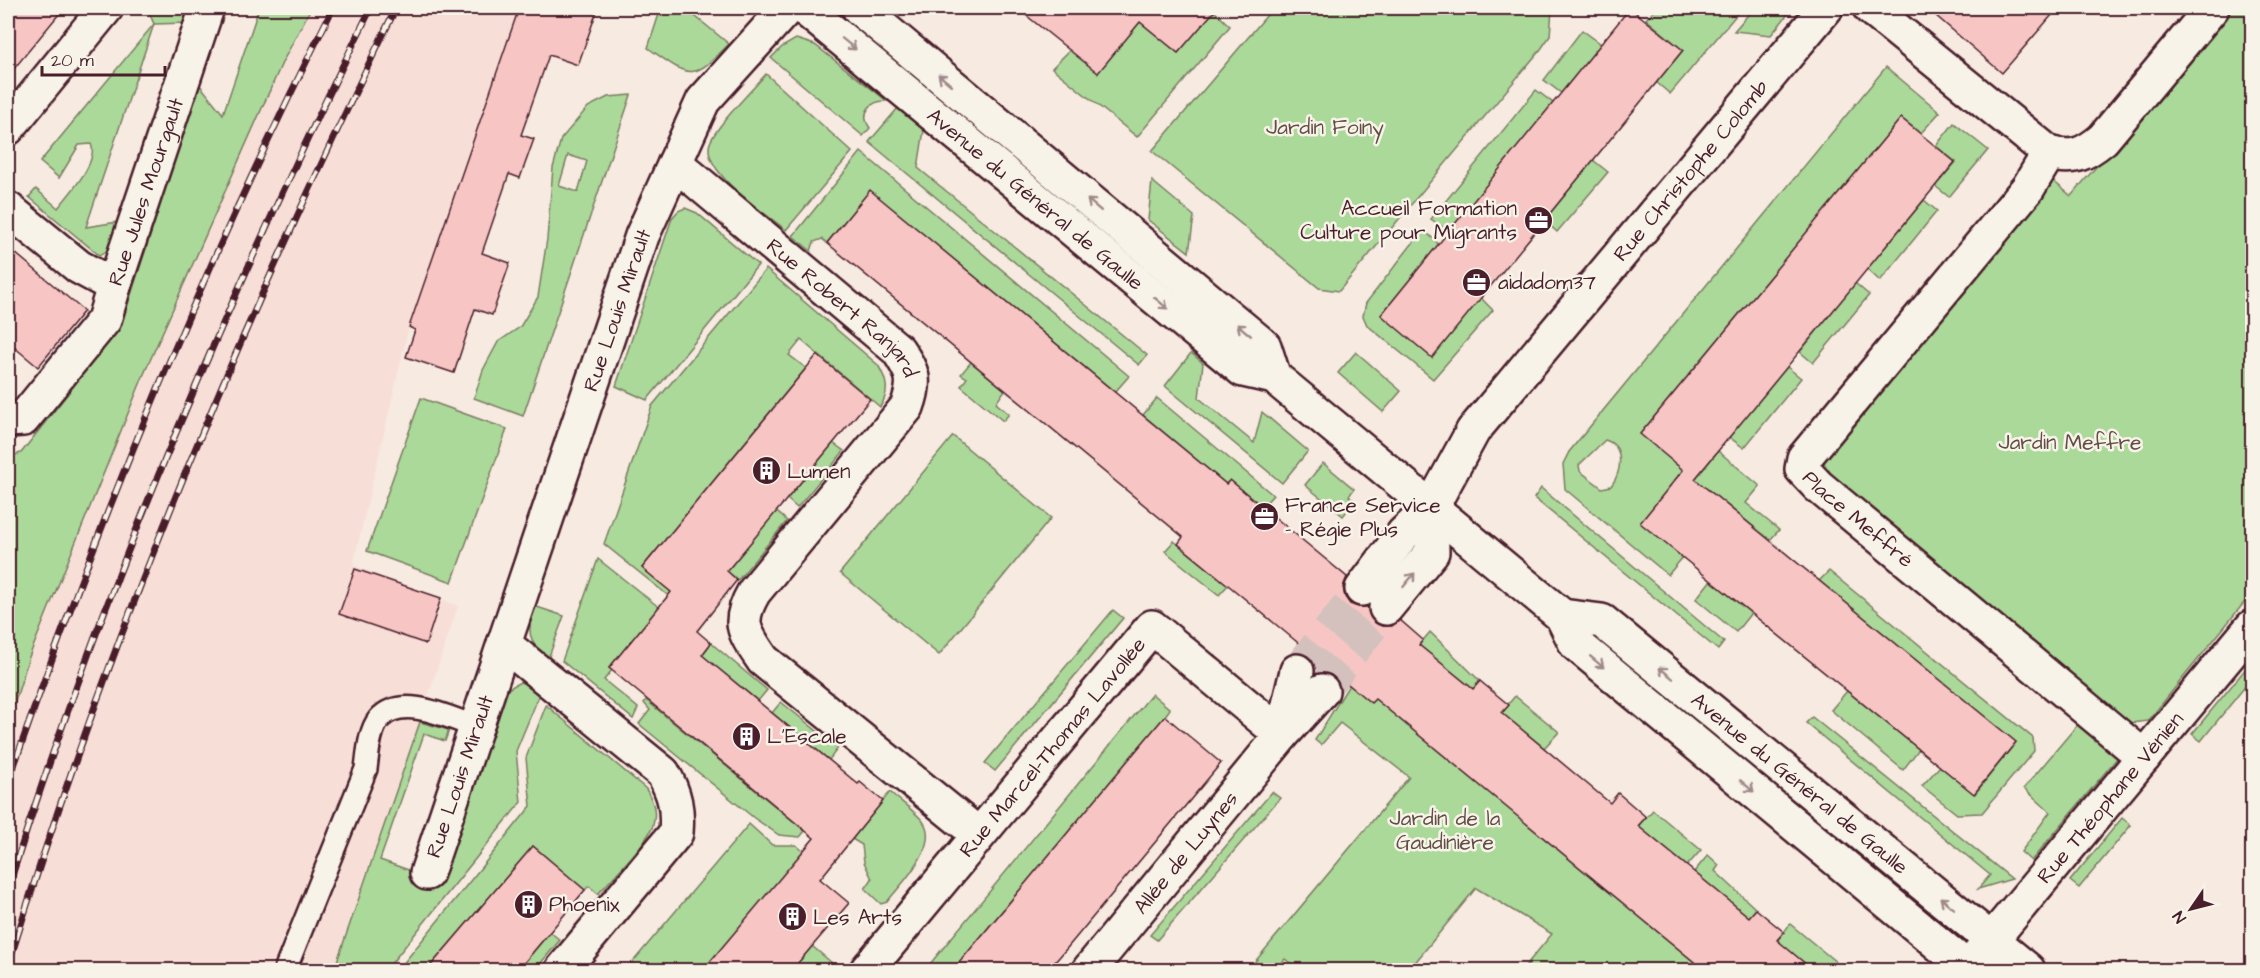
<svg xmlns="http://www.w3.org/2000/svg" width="2260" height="978" viewBox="0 0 2260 978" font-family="'Architects Daughter',sans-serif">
<rect width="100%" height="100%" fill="#f7eae1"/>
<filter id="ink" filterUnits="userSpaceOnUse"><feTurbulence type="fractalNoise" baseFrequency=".0167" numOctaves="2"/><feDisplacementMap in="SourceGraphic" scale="12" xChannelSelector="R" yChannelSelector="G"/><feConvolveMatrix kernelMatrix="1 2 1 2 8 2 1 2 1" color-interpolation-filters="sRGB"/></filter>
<g filter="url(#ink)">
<path fill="#f7dfd8" d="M311,8H519L409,327L353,565L458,606L338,970H8V721L25,666L144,374L282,63Z"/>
<g fill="#abd999" stroke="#7a7c62" stroke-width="1.5" fill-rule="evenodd">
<path d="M147,8H183L190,13L187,23L154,24L86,227L118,222L110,250L99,255L29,197L36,189L58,208C69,194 99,162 91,144L79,145L59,178L40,162L154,24Z"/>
<path d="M259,8H311L282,63L144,374L29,657L8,724V457L21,453L121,326L199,84L223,114Z"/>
<path d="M661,8H685L729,44C691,83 690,77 648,48Z"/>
<path d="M1273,8L1552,9L1550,36L1541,49L1339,291L1319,288L1152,151Z"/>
<path d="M1656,8H1742L1670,94L1656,82L1683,50L1646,19Z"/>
<path d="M1754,8H1793L1771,35L1734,31Z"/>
<path d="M2233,8H2252V593L2148,721L2122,724L1836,483L1824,463L1825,453L2051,179L2071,196Z"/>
<path d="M1214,11L1230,26L1137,137L1052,68L1070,50L1098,72L1140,22L1178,53Z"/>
<path d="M1582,30L1601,44L1561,93L1544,80Z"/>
<path d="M796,39L815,45L887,101C871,100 859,113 870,128L863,136L771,58L782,47Z"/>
<path d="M1886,67L1940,112L1921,133L1901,118L1641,434L1683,470L1641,523L1683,557L1668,575L1565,489L1563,464L1569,452ZM1605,440C1626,446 1621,473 1611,486L1602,488L1580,471L1579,465Z"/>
<path d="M766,74L852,152L786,230C766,214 700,171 710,143C716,126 753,89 766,74Z"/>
<path d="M1536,90L1553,103L1449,232L1431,219Z"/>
<path d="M631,95L523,416L474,398L483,370L498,342L520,327L538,297L547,239L553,168L561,139L588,107L608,97ZM568,155L587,161L578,192L559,186Z"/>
<path d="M898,108L924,130L918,168L1147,355L1139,365L869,142Z"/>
<path d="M1954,123L1988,150L1949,197L1935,186L1956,162L1936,146Z"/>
<path d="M861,152L1129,376L1115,392L870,191L827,243L822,239L814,242L811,251L793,236Z"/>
<path d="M1593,160L1608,172L1557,232L1544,220Z"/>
<path d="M1152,181L1194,216L1189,252L1148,220Z"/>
<path d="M1924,200L1937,211L1880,281L1867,269Z"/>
<path d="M685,208L697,213L758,265L647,400L616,386L672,218L678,211Z"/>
<path d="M1423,230C1452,252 1466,286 1493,310L1433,379L1367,325L1363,316L1366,303Z"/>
<path d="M766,269L878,365C887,380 890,392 880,407L801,340L789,355L806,368L642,568L672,593L670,597L604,544L652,406Z"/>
<path d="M1855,283L1869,295L1813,363L1800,352Z"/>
<path d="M1356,352L1401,391L1383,412L1338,373Z"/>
<path d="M1191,353L1203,363L1199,398L1254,443L1262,412L1308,451L1282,483L1165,386Z"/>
<path d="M971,362L1005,390L996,403L1009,414L1003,421L961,386L967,378L961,374Z"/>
<path d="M1787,367L1801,378L1744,448L1729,437Z"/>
<path d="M421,398L507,429L452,582L367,551Z"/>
<path d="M1157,398L1273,495L1262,507L1230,480L1226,484L1143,415Z"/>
<path d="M953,436L1051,518L939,655L840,573Z"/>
<path d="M833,443L844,451L797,508L787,499Z"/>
<path d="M1718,451L1760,486L1746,503L1779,530L1770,540L1695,479Z"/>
<path d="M1323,463L1354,489L1349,496L1355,501L1343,516L1305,485Z"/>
<path d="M1541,488L1724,642L1718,650L1534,498Z"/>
<path d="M776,511L787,521L738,580L727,571Z"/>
<path d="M1174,541L1228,585L1219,595L1165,551Z"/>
<path d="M598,559L660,608L609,668L612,670L604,680L638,708L633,719L562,661Z"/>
<path d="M1829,571L2033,738L2034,751L1982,813L1957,814L1922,786L1940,766L1975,794L2016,742L1819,581Z"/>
<path d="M1711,580L1751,613L1736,632L1696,599Z"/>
<path d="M534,606L564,616L548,659C527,641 527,631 534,606Z"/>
<path d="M1113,610L1123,618L995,771L985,763Z"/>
<path d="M1430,632L1480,681L1473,689L1419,645Z"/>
<path d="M711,643L767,690L758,701L702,655Z"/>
<path d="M2252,661V678L2201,741L2192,734Z"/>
<path d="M520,682L530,685L540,693L516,751L521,802L386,970H334L420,722L449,730L445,741L424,734L380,860L440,881L506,690Z"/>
<path d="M1349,685L1375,698L1704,970H1522L1552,934L1476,888L1409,970H1299L1285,959L1276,970H1248L1409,777L1340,723L1321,745L1315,740Z"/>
<path d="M1847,691L1919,749L1903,770L1831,710Z"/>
<path d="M1152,694L1170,709L1165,716L953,970H925Z"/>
<path d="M1515,696L1559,732L1544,748L1501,713Z"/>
<path d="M646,700L805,831L800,837L779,835L754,818L639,724L650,710L644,703Z"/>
<path d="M781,702L838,748L829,760L772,713Z"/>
<path d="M546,705L646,789C653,801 657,811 653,825C649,841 611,879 598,894L589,886L585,890L533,846L427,970H398L531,806L526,758Z"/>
<path d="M1812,717L2012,879L1978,889L1990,875L1806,723Z"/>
<path d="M2079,723L2119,756L2031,861L2021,852L2050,812L2024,788Z"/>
<path d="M890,792C900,801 913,810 922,820C942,844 901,884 887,902L881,904L865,889L872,879L864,862L862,845L852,839Z"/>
<path d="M1272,792L1280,798L1157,940L1150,935Z"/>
<path d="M1653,810L1701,850L1687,866L1638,826Z"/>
<path d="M2122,818L2131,825L2079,888L2070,881Z"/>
<path d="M749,824L772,845H796L804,852L703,970H626Z"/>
<path d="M1708,855L1719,865L1715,871L1756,909L1749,917L1694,872Z"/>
<path d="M1790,924L1836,962L1830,970H1813L1777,941Z"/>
<path d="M550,932L560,940L535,970H518Z"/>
<path d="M812,946L832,963L826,970H792Z"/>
</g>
<g fill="#f7c6c4" stroke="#4a1f2b" stroke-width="1.5">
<path d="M8,8H64L8,76Z"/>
<path d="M519,8H598L578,65L549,55L521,135L534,139L520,178L509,174L482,253L510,263L492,315L475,309L454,373L406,357L415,330L409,327Z"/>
<path d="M1017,8H1217L1178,53L1140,22L1098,73Z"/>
<path d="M1630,8L1683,50L1432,358L1381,315Z"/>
<path d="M1927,8H2058L2002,73Z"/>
<path d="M1901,118L1955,162L1695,479L2016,742L1974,794L1640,523L1683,470L1640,434Z"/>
<path d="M870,190L1226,484L1230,480L1347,577L1343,587L1345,597L1350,604L1359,607H1368L1374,622L1382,626H1392L1400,620L1423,640L1419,645L1473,689L1480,681L1509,705L1502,713L1610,803L1618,793L1646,817L1638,826L1749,917L1756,909L1784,932L1777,940L1813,970H1704L1375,699L1371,703L1228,585L1178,544L1183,537L827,243Z"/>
<path d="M8,247L84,311L38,367L8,342Z"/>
<path d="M817,355L870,399L727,571L737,580L697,631L711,643L702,655L858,784L860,782L883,801L820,879L849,903L792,970H703L814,838L609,668L671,592L642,568Z"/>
<path d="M355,569L441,598L426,644L339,614Z"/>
<path d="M1165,716L1221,763L1068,947L1048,970H953Z"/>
<path d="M533,846L585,890L518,970H427Z"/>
</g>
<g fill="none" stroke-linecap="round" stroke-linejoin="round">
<g stroke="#d4c1bd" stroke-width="33" stroke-dasharray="33 16" stroke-linecap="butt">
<path d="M1297,671L1362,589"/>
<path d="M1322,691L1386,608"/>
</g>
<defs>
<path id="lane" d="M285,970L366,769C368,754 369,731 379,719C402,693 450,718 476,727"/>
<g id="street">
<path d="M1870,8L2049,153C2073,160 2085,154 2103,139L2212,8"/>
<path d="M8,128L106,8"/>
<path id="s1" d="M2049,153L2028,188L1804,458L1802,469L1818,486L2144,757"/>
<path id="s2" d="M675,163L898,350C913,373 917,380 907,407L754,592C736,623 744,632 763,660L978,834"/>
<path id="s3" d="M8,209L79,267L114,286L207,8"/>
<path d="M8,420L23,419L104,320L114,286"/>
<path id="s4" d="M1362,589L1404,533L1431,508L1473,431L1826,8"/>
<path d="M1386,608L1432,552L1431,508"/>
<path d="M1283,730L1297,671"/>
<path id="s5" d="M427,873L504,644"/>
<path id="s6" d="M1968,968L2252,627"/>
<path id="s7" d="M562,970L676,833C678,809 675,794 663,773L504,644L642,236L703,101L787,8"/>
<path id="s8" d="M867,970L1152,627L1282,735"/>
<path id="s9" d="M1089,970L1282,735L1322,691"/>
</g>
<g id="secondary">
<path id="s10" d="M804,8L1243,370L1274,377L1562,616L1576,644L1970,970"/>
<path d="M859,8L1264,346L1274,377"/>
<path id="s11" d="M1562,616L1602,621L2028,970"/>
</g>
</defs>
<use href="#lane" stroke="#4a1f2b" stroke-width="26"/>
<use href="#street" stroke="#4a1f2b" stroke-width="38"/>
<use href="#secondary" stroke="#4a1f2b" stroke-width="38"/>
<use href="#lane" stroke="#f7f3e8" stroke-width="21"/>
<use href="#street" stroke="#f7f3e8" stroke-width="33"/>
<use href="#secondary" stroke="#f7f3e8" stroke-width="33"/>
<defs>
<g id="rail">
<path d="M8,783C99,518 207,258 333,8"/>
<path d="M8,888C104,584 230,293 371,8"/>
<path d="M8,966C109,635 244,318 396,8"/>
</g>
</defs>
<use href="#rail" stroke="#4a1f2b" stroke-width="7"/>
<use href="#rail" stroke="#f7f3e8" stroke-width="4.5" stroke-dasharray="14" stroke-linecap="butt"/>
</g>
<defs><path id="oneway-shaft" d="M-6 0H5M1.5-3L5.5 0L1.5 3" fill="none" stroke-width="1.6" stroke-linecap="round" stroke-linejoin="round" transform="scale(1.5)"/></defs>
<g stroke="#a0898a">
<use href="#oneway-shaft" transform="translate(849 44) rotate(39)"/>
<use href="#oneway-shaft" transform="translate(945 80) rotate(-140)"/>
<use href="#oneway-shaft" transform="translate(1094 205) rotate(-140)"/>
<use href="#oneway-shaft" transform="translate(1161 303) rotate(40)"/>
<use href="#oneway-shaft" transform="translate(1244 330) rotate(-140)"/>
<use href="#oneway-shaft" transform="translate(1409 580) rotate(-51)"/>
<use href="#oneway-shaft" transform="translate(1597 662) rotate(40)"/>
<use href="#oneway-shaft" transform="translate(1666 673) rotate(-141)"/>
<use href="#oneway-shaft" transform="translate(1747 786) rotate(40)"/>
<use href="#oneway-shaft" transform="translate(1947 903) rotate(-141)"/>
</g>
</g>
<defs>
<symbol id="office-disc" viewBox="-11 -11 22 22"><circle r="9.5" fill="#4a1f2b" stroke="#f7f3e8"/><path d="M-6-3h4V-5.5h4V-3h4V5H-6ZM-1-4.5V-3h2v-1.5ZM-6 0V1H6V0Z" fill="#fff"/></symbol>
<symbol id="building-disc" viewBox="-11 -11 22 22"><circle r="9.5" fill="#4a1f2b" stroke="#f7f3e8"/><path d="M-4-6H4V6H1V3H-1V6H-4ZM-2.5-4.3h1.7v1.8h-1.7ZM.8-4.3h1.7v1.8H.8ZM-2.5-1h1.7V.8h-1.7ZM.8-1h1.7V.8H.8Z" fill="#fff"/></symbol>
</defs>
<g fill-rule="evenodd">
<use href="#office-disc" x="1522" y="204" width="33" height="33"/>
<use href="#office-disc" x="1460" y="266" width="33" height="33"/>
<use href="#building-disc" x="750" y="454" width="33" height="33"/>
<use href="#office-disc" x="1248" y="500" width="33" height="33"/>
<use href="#building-disc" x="730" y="720" width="33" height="33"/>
<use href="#building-disc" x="512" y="888" width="33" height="33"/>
<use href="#building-disc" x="776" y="900" width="33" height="33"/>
</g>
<g text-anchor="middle" stroke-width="5" stroke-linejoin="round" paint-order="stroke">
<g font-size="21" fill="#624e46" stroke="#f7f3e8">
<text x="1325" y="134">Jardin Foiny</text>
<text x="2070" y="449">Jardin Meffre</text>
<text x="1445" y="825">Jardin de la<tspan x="1445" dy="24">Gaudinière</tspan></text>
</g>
<g font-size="21" fill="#4a1f2b" stroke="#f7f3e8">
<text dy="7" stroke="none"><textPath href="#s4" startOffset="534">Rue Christophe Colomb</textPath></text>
<text dy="7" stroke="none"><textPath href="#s3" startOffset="231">Rue Jules Mourgault</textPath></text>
<text dy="7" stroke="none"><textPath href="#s10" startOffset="300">Avenue du Général de Gaulle</textPath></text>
<text dy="7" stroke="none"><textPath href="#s2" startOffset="222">Rue Robert Ranjard</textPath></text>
<text dy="7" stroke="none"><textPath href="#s7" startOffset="798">Rue Louis Mirault</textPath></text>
<text dy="7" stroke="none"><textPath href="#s1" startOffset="478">Place Meffré</textPath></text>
<text dy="7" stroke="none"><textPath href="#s8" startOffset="290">Rue Marcel-Thomas Lavollée</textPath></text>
<text dy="7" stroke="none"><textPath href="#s5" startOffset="102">Rue Louis Mirault</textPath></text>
<text dy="7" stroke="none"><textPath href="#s11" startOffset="296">Avenue du Général de Gaulle</textPath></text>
<text dy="7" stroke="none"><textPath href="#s6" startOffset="222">Rue Théophane Vénien</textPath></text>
<text dy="7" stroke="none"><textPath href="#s9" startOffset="152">Allée de Luynes</textPath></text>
</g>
<g font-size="21" fill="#4a1f2b" stroke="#f7f3e8" text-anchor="start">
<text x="1517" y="215" text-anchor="end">Accueil Formation<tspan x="1517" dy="24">Culture pour Migrants</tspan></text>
<text x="1498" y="289">aidadom37</text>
<text x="787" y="478">Lumen</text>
<text x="1285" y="512">France Service<tspan x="1285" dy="24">- Régie Plus</tspan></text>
<text x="767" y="743">L'Escale</text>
<text x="549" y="911">Phoenix</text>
<text x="813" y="924">Les Arts</text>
</g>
</g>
<rect width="2260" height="978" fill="none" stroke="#f7f3e8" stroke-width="30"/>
<rect x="15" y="15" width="2230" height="948" fill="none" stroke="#4a1f2b" stroke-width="2" filter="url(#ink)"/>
<g transform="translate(2191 909) rotate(235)" stroke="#f7f3e8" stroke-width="4.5" paint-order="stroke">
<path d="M0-4.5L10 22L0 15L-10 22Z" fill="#4a1f2b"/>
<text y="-9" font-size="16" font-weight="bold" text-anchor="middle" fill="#4a1f2b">N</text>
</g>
<path d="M42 66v9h123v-9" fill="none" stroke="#4a1f2b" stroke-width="3"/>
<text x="51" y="66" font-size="18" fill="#4a1f2b" stroke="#f7f3e8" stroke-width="4.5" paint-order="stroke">20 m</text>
</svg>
